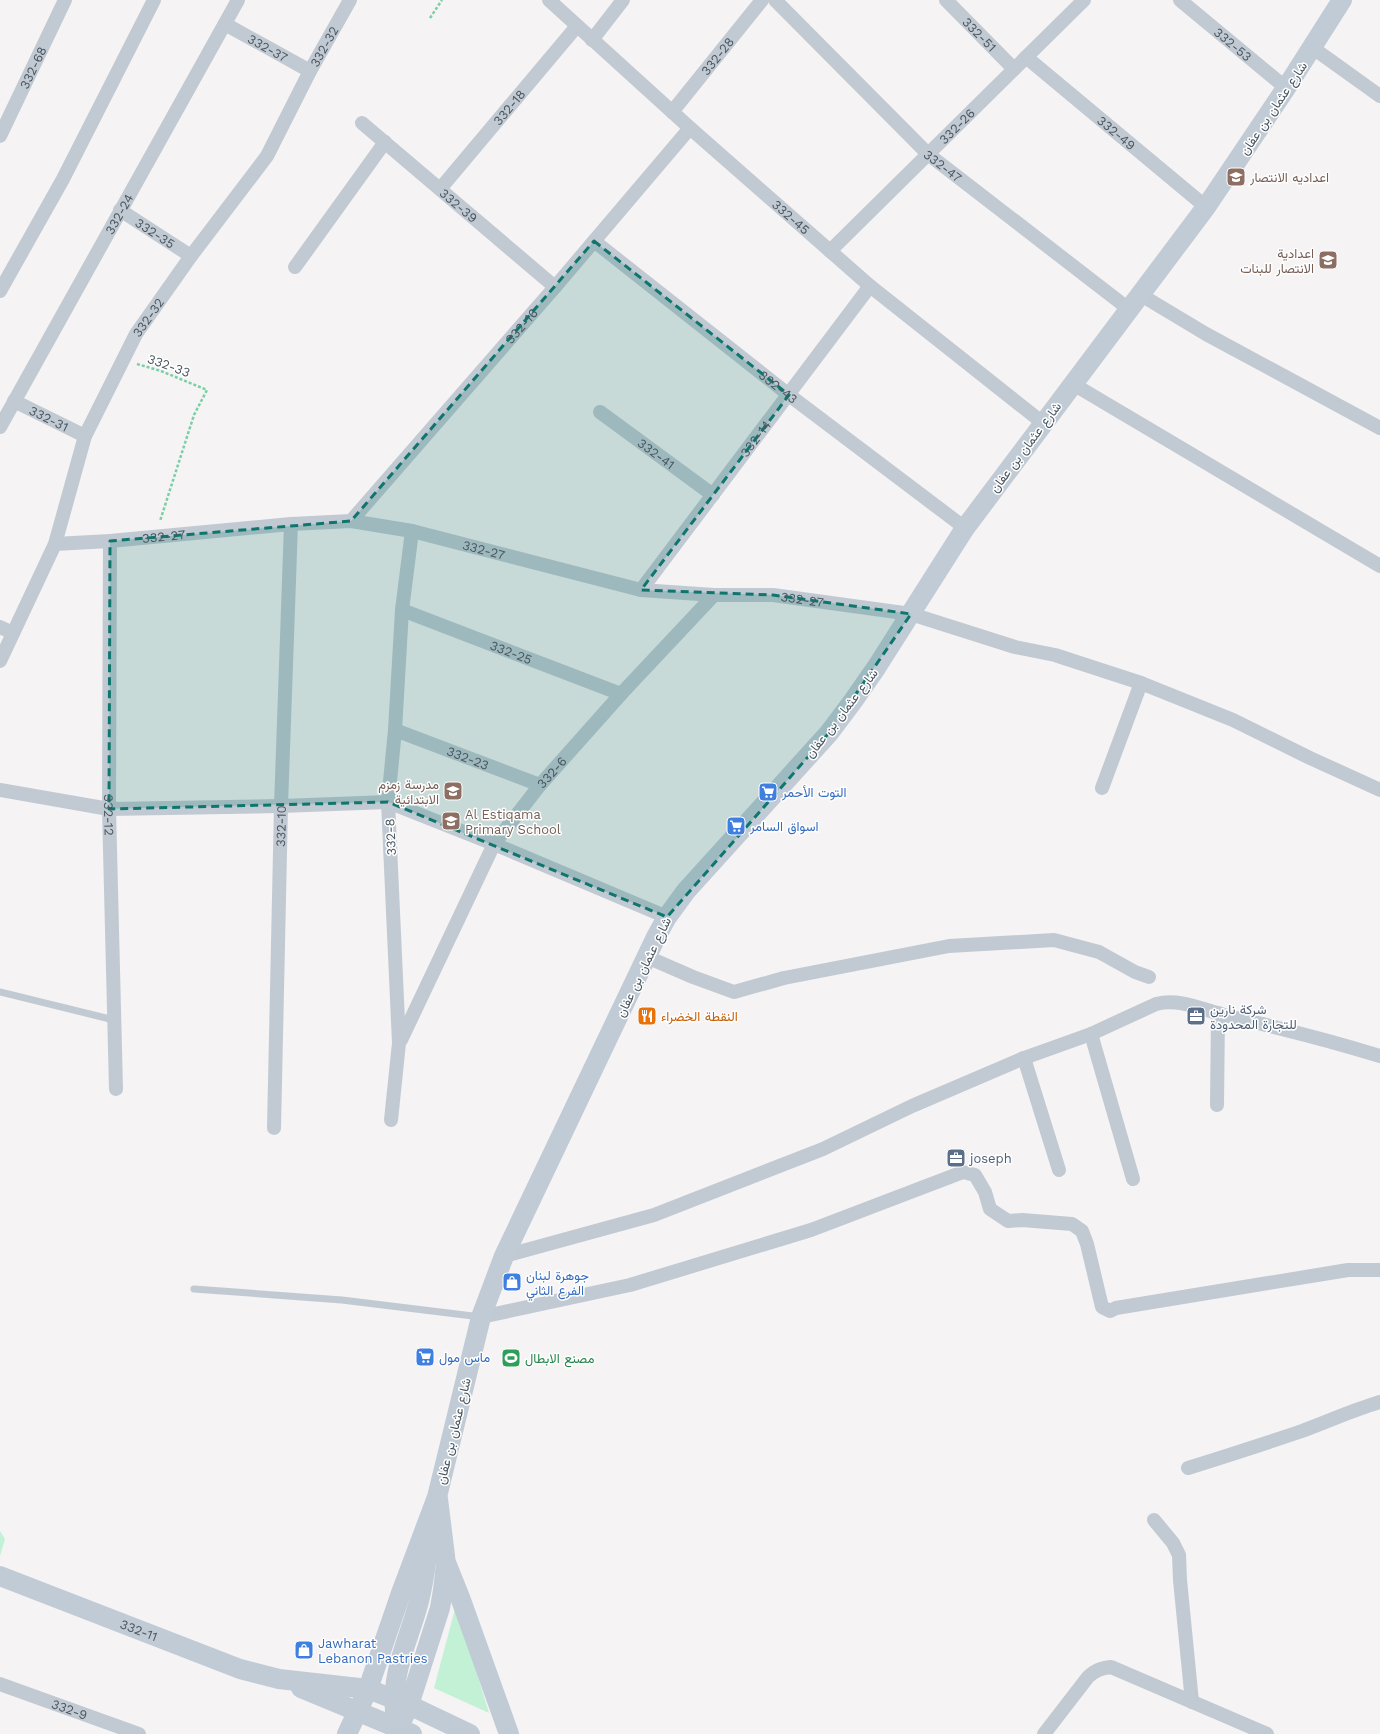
<svg xmlns="http://www.w3.org/2000/svg" width="1380" height="1734" viewBox="0 0 1380 1734" font-family="'Work Sans',Vazirmatn,sans-serif">
<rect width="100%" height="100%" fill="#f5f3f3"/>
<g fill="#c3f1d5">
<path d="M0,1531L5,1539L0,1556Z"/>
<path d="M455,1609L458,1611L489,1713L434,1688Z"/>
</g>
<g fill="none" stroke-linecap="round" stroke-linejoin="round">
<g stroke="#7ad0a6" stroke-width="2.5" stroke-dasharray="3 2" stroke-linecap="butt">
<path d="M430,18L442,0"/>
<path d="M137,364L161,371L207,390L194,415L160,521"/>
</g>
<g stroke="#c1cad2" stroke-width="7">
<path d="M0,992L114,1020"/>
<path d="M194,1289L342,1300L481,1317"/>
</g>
<g stroke="#c1cad2" stroke-width="14">
<path id="s1" d="M549,0L690,128L870,286L1043,423"/>
<path id="s2" d="M775,0L928,154L1130,310"/>
<path id="s3" d="M946,0L1014,69"/>
<path id="s4" d="M1180,0L1286,88"/>
<path id="s5" d="M225,24L310,71"/>
<path d="M592,40L623,0"/>
<path d="M1313,48L1380,96"/>
<path id="s6" d="M1026,57L1206,207"/>
<path id="s7" d="M672,112L762,0"/>
<path id="s8" d="M362,123L555,287"/>
<path id="s9" d="M0,136L65,0"/>
<path id="s10" d="M440,189L577,26"/>
<path id="s11" d="M120,210L191,256"/>
<path id="s12" d="M594,241L789,395L965,528"/>
<path id="s13" d="M830,251L1084,0"/>
<path d="M295,267L385,142"/>
<path d="M0,291L63,179L154,0"/>
<path d="M1141,295L1206,334L1380,428"/>
<path d="M1073,384L1380,566"/>
<path id="s14" d="M14,401L85,436"/>
<path id="s15" d="M600,412L713,495"/>
<path id="s16" d="M0,427L238,0"/>
<path id="s17" d="M351,521L555,287L690,128"/>
<path id="s18" d="M110,541L109,809L116,1089"/>
<path id="s19" d="M55,544L110,541L291,524L351,521L412,531L641,590L714,595H773L911,614L1015,647L1055,655L1141,683L1233,720L1310,758L1380,790"/>
<path id="s20" d="M641,590L870,286"/>
<path id="s21" d="M402,610L621,694"/>
<path d="M0,627L13,633"/>
<path id="s22" d="M0,661L55,544L85,436L136,334L191,256L267,156L310,71L350,0"/>
<path id="s23" d="M395,730L540,785"/>
<path d="M1102,788L1141,683"/>
<path d="M0,790L109,809L281,806L388,802L494,844L667,917"/>
<path d="M647,957L693,977L734,992L784,978L949,946L1054,940L1099,952L1135,972L1149,977"/>
<path d="M1091,1034L1133,1179"/>
<path id="s24" d="M401,1040L494,844L540,785L621,694L714,595"/>
<path d="M1024,1058L1059,1170"/>
<path d="M1217,1105L1218,1013"/>
<path d="M391,1120L399,1043L388,802L395,730L402,610L412,531"/>
<path id="s25" d="M274,1128L281,806L291,524"/>
<path d="M504,1256L654,1215L823,1149L912,1106L1024,1058L1091,1034L1156,1004C1179,998 1201,1009 1224,1015C1276,1027 1328,1040 1380,1056"/>
<path d="M481,1317L630,1285L811,1230L963,1172L975,1175L985,1192L990,1209L1008,1221L1022,1220L1072,1224L1082,1231L1087,1244L1102,1307L1110,1311L1116,1308L1348,1270H1380"/>
<path d="M1188,1468C1226,1456 1264,1444 1302,1431C1329,1421 1353,1410 1380,1402"/>
<path d="M1154,1520L1173,1543L1179,1555L1180,1580L1192,1702"/>
<path id="s26" d="M0,1684L139,1734"/>
<path d="M1044,1734L1088,1677C1096,1670 1101,1668 1111,1667L1267,1734"/>
</g>
<g stroke="#c1cbd6" stroke-width="20">
<path d="M447,1565L461,1600L509,1734"/>
<path id="s27" d="M0,1576L240,1669L279,1679L368,1689L409,1705L470,1734"/>
<path d="M301,1688L412,1734"/>
<path d="M395,1711C391,1671 410,1637 419,1601C424,1582 426,1562 429,1543"/>
<path d="M347,1734L368,1689L401,1593L437,1497L481,1317L504,1256L656,937L667,917L686,891L829,733L853,701L876,668L965,528L1206,207L1286,88L1342,0"/>
<path d="M396,1734L409,1705L440,1608L443,1590L446,1564L438,1499"/>
</g>
</g>
<path fill="#0f766e" fill-opacity="0.2" stroke="#0f766e" stroke-width="3" stroke-dasharray="8 5" stroke-linejoin="round" d="M594,241L789,395L641,590L773,595L911,614L829,733L667,917L388,802L109,809L110,541L351,521Z"/>
<defs>
<symbol id="school-square" viewBox="-11 -11 22 22"><rect x="-9" y="-9" width="18" height="18" rx="4" fill="#8d6e63" stroke="#fff"/><path d="M0-5L7-2L0 1L-7-2ZM-4 1L0 2.5L4 1V4Q0 6-4 4Z" fill="#fff"/></symbol>
<symbol id="supermarket-square" viewBox="-11 -11 22 22"><rect x="-9" y="-9" width="18" height="18" rx="4" fill="#3f7fe0" stroke="#fff"/><path d="M-6-5.5h2.5l.6 2H6L4.5 2H-2.5L-4.4-4H-6ZM-1.5 3.2a1.3 1.3 0 1 0 .1 0ZM3 3.2a1.3 1.3 0 1 0 .1 0Z" fill="#fff"/></symbol>
<symbol id="restaurant-square" viewBox="-11 -11 22 22"><rect x="-9" y="-9" width="18" height="18" rx="4" fill="#e8710a" stroke="#fff"/><path d="M-5-6h1v4h1v-4h1v4h1v-4h1v5L-1.5 .5V6h-2V.5L-5-1ZM5-6V6H3V1.5H1.5Q1.5-4 5-6Z" fill="#fff"/></symbol>
<symbol id="office-square" viewBox="-11 -11 22 22"><rect x="-9" y="-9" width="18" height="18" rx="4" fill="#5c6f8a" stroke="#fff"/><path d="M-6-3h4V-5.5h4V-3h4V5H-6ZM-1-4.5V-3h2v-1.5ZM-6 0V1H6V0Z" fill="#fff"/></symbol>
<symbol id="shop-square" viewBox="-11 -11 22 22"><rect x="-9" y="-9" width="18" height="18" rx="4" fill="#3f7fe0" stroke="#fff"/><path d="M-5-2.5h2.3a2.7 3.5 0 0 1 5.4 0H5L5.5 6h-11ZM-1.5-2.5h3a1.5 2.3 0 0 0-3 0Z" fill="#fff"/></symbol>
<symbol id="stadium-square" viewBox="-11 -11 22 22"><rect x="-9" y="-9" width="18" height="18" rx="4" fill="#2e9e5b" stroke="#fff"/><path d="M0-5a6.5 5 0 1 0 0 10a6.5 5 0 1 0 0-10ZM-3.5-1.8h7v3.6h-7Z" fill="#fff"/></symbol>
</defs>
<g fill-rule="evenodd">
<use href="#school-square" x="1225" y="166" width="22" height="22"/>
<use href="#school-square" x="1317" y="249" width="22" height="22"/>
<use href="#school-square" x="442" y="780" width="22" height="22"/>
<use href="#supermarket-square" x="757" y="781" width="22" height="22"/>
<use href="#school-square" x="440" y="810" width="22" height="22"/>
<use href="#supermarket-square" x="725" y="815" width="22" height="22"/>
<use href="#restaurant-square" x="636" y="1005" width="22" height="22"/>
<use href="#office-square" x="1185" y="1005" width="22" height="22"/>
<use href="#office-square" x="945" y="1147" width="22" height="22"/>
<use href="#shop-square" x="501" y="1271" width="22" height="22"/>
<use href="#supermarket-square" x="414" y="1346" width="22" height="22"/>
<use href="#stadium-square" x="500" y="1347" width="22" height="22"/>
<use href="#shop-square" x="293" y="1639" width="22" height="22"/>
</g>
<g text-anchor="middle" stroke-width="3" stroke-linejoin="round" paint-order="stroke">
<g font-size="13" fill="#4a5661" stroke="#fff">
<text dy="5" stroke="none"><textPath href="#s3" startOffset="48">332-51</textPath></text>
<text dy="5" stroke="none"><textPath href="#s4" startOffset="69">332-53</textPath></text>
<text dy="5" stroke="none"><textPath href="#s22" startOffset="700">332-32</textPath></text>
<text dy="5" stroke="none"><textPath href="#s5" startOffset="49">332-37</textPath></text>
<text dy="5" stroke="none"><textPath href="#s7" startOffset="72">332-28</textPath></text>
<text dy="5" stroke="none"><textPath href="#s9" startOffset="76">332-68</textPath></text>
<text dy="5" stroke="none"><textPath href="#s10" startOffset="107">332-18</textPath></text>
<text transform="translate(1273 108) rotate(-56)" y="5">شارع عثمان بن عفان</text>
<text dy="5" stroke="none"><textPath href="#s13" startOffset="178">332-26</textPath></text>
<text dy="5" stroke="none"><textPath href="#s6" startOffset="118">332-49</textPath></text>
<text dy="5" stroke="none"><textPath href="#s2" startOffset="236">332-47</textPath></text>
<text dy="5" stroke="none"><textPath href="#s8" startOffset="127">332-39</textPath></text>
<text dy="5" stroke="none"><textPath href="#s16" startOffset="244">332-24</textPath></text>
<text dy="5" stroke="none"><textPath href="#s1" startOffset="325">332-45</textPath></text>
<text dy="5" stroke="none"><textPath href="#s11" startOffset="42">332-35</textPath></text>
<text dy="5" stroke="none"><textPath href="#s22" startOffset="376">332-32</textPath></text>
<text dy="5" stroke="none"><textPath href="#s17" startOffset="259">332-16</textPath></text>
<text transform="translate(169 365) rotate(20)" y="5">332-33</text>
<text dy="5" stroke="none"><textPath href="#s12" startOffset="235">332-43</textPath></text>
<text dy="5" stroke="none"><textPath href="#s14" startOffset="39">332-31</textPath></text>
<text dy="5" stroke="none"><textPath href="#s20" startOffset="190">332-14</textPath></text>
<text transform="translate(1025 447) rotate(-53)" y="5">شارع عثمان بن عفان</text>
<text dy="5" stroke="none"><textPath href="#s15" startOffset="70">332-41</textPath></text>
<text dy="5" stroke="none"><textPath href="#s19" startOffset="109">332-27</textPath></text>
<text dy="5" stroke="none"><textPath href="#s19" startOffset="433">332-27</textPath></text>
<text dy="5" stroke="none"><textPath href="#s19" startOffset="757">332-27</textPath></text>
<text dy="5" stroke="none"><textPath href="#s21" startOffset="117">332-25</textPath></text>
<text transform="translate(841 713) rotate(-52)" y="5">شارع عثمان بن عفان</text>
<text dy="5" stroke="none"><textPath href="#s23" startOffset="78">332-23</textPath></text>
<text dy="5" stroke="none"><textPath href="#s24" startOffset="309">332-6</textPath></text>
<text dy="5" stroke="none"><textPath href="#s18" startOffset="274">332-12</textPath></text>
<text dy="5" stroke="none"><textPath href="#s25" startOffset="302">332-10</textPath></text>
<text transform="translate(390 837) rotate(-93)" y="5">332-8</text>
<text transform="translate(643 967) rotate(-64)" y="5">شارع عثمان بن عفان</text>
<text transform="translate(453 1431) rotate(-76)" y="5">شارع عثمان بن عفان</text>
<text dy="5" stroke="none"><textPath href="#s27" startOffset="149">332-11</textPath></text>
<text dy="5" stroke="none"><textPath href="#s26" startOffset="74">332-9</textPath></text>
</g>
<g font-size="13" fill="#785e54" stroke="#fff" text-anchor="start">
<text x="1250" y="182">اعداديه الانتصار</text>
<text x="1314" y="258" text-anchor="end">اعدادية<tspan x="1314" dy="15">الانتصار للبنات</tspan></text>
<text x="439" y="789" text-anchor="end">مدرسة زمزم<tspan x="439" dy="15">الابتدائية</tspan></text>
<text x="465" y="819">Al Estiqama<tspan x="465" dy="15">Primary School</tspan></text>
</g>
<g font-size="13" fill="#366cbe" stroke="#fff" text-anchor="start">
<text x="782" y="797">التوت الأحمر</text>
<text x="750" y="831">اسواق السامر</text>
<text x="526" y="1280">جوهرة لبنان<tspan x="526" dy="15">الفرع الثاني</tspan></text>
<text x="439" y="1362">ماس مول</text>
<text x="318" y="1648">Jawharat<tspan x="318" dy="15">Lebanon Pastries</tspan></text>
</g>
<g font-size="13" fill="#4e5e75" stroke="#fff" text-anchor="start">
<text x="1210" y="1014">شركة نارين<tspan x="1210" dy="15">للتجارة المحدودة</tspan></text>
<text x="970" y="1163">joseph</text>
</g>
<g font-size="13" fill="#c56008" stroke="#fff" text-anchor="start">
<text x="661" y="1021">النقطة الخضراء</text>
</g>
<g font-size="13" fill="#27864d" stroke="#fff" text-anchor="start">
<text x="525" y="1363">مصنع الابطال</text>
</g>
</g>
</svg>
